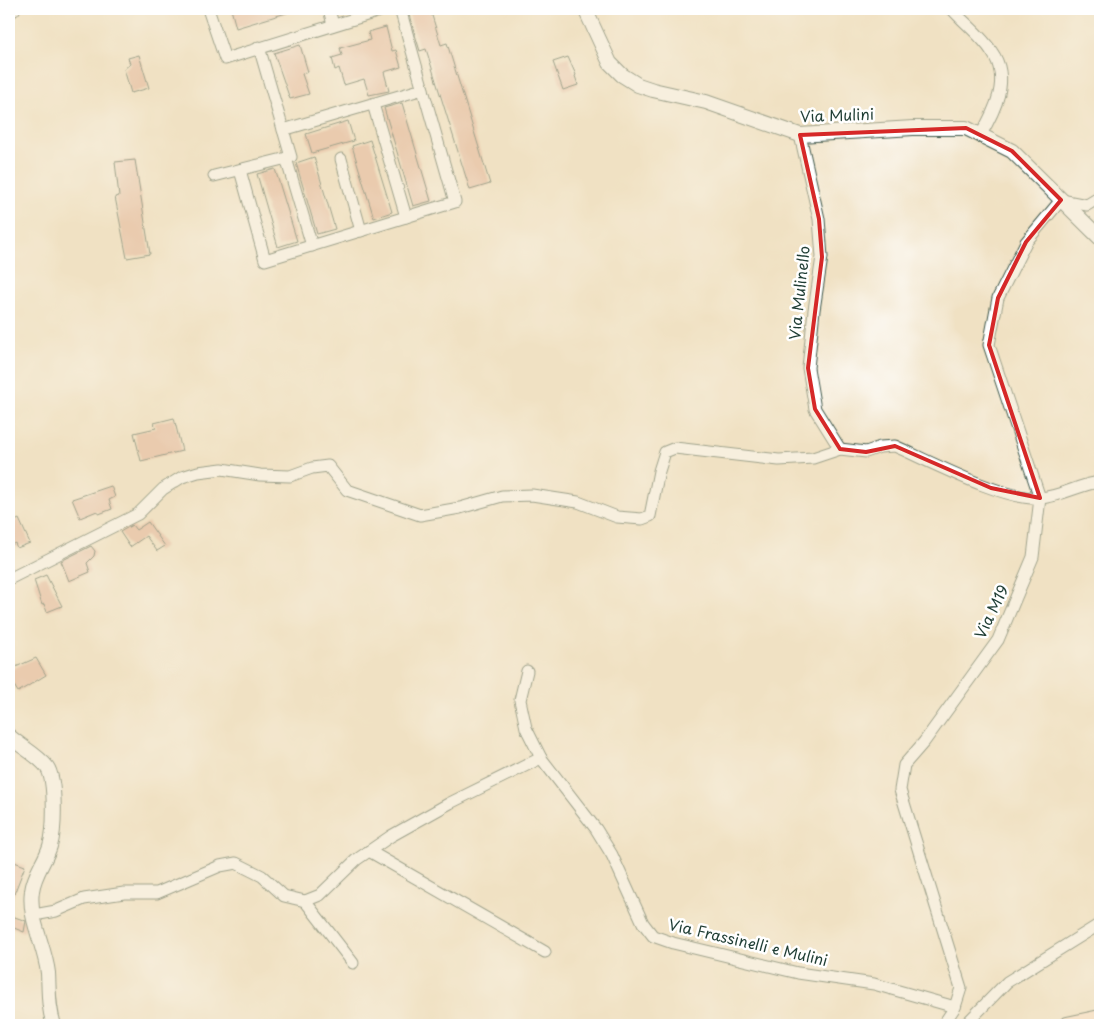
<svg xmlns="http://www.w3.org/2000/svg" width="1109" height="1034" viewBox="0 0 1109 1034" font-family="'Playpen Sans',sans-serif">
<rect width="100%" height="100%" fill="#fff"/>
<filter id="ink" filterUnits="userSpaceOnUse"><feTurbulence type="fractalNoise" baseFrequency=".02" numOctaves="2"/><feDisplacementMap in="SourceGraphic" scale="10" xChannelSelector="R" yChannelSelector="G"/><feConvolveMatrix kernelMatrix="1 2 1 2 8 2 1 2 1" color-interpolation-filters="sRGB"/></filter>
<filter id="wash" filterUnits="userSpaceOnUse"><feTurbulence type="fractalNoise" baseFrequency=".0096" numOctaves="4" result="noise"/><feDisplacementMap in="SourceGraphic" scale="20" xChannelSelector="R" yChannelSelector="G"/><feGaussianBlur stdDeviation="1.12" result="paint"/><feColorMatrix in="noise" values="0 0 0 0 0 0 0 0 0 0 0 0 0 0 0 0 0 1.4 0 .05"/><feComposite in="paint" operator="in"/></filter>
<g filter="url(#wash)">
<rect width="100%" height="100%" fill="#f0e1c3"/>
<g id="blocks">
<g fill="#e2af95">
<path d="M231,9H292L293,11L236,28Z"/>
<path d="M430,9L441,45L447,43L490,184L470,190L426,49L420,51L409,15Z"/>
<path d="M386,27L392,51L396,50L401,67L384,72L389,91L369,95L364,79L344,85L339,68L335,70L332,58L342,55L340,48L370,40L368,32Z"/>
<path d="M300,45L308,72L302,74L309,94L290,99L274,53Z"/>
<path d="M139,55L149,88L131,93L124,69L130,64L128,58Z"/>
<path d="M568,57L576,75L575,76L578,85L563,90L553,62Z"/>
<path d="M402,103L431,201L413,206L384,108Z"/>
<path d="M348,121L354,141L312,153L306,134Z"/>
<path d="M370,140L392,212L374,218L352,146Z"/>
<path d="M314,157L335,229L317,234L296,163Z"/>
<path d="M135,160L150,254L127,258L115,197L119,196L115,162Z"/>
<path d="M275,169L297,241L278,247L257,174Z"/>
<path d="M174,418L182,451L141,461L134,433L156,428L154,423Z"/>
<path d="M111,486L115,497L109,500L112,509L99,514L97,511L80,518L72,499Z"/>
<path d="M19,519L30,543L17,548L15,543L9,546V524Z"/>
<path d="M148,522L165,546L157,551L146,536L130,547L120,532L132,525L136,530Z"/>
<path d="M91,546L95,551L94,556L87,563L90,572L69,581L61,561Z"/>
<path d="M46,575L62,606L47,612L44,604L42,605L34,580Z"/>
<path d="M36,658L46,675L18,692L9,677V670Z"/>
<path d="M9,860L25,866L9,907Z"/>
<path d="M9,915L26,921L24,932L9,926Z"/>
</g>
</g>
</g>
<g filter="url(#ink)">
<use href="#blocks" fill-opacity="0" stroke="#3e5649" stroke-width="1"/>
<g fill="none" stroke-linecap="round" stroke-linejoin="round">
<defs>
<g id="minor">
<path d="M208,9L225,59L386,9"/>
<path d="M329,9L333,25"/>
<path d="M952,9C964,23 982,36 992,52C1011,79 995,111 980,136"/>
<path d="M373,104L406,217"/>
<path d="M283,130L423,89"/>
<path d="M800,135L819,219L822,257L814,310L808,368L815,409L840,449"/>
<path d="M286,158L312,246"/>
<path d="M341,159L361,231"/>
<path d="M240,170L265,260L455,202L400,9"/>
<path d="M214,176L291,157L259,47"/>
<path d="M9,579L138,514L163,489L182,477L198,472L222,469L260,475L290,476L312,468L328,466L347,490L420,515L460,508L502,496L532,495L578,502L617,517L642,519L650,516L659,471L665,452L675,448L779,460L813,458L840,449L866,452L880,447L895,446C929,461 1005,501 1040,498C1060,497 1080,484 1100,482"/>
<path d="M527,671L520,700L526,728L541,758"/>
<path d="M369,851L545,952"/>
<path d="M305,901L353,963"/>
<path d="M34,915L56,911L84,899L124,893H157L220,866L236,863L262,876L284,896L305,901L320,895L356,860L391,836L450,803L541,758L596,829L612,855L643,923L653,936L673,943L798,973L874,984L955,1007"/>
<path d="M943,1025L955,1007L961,988L900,790L904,765L924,742L998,640L1033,557L1040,498L989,345L998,298L1026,242L1061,200L1087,205L1100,197"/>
<path d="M965,1025L1007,982L1100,924"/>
</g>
<g id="tertiary">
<path d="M585,9L610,63L622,75L638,85L653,90L706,102L800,135L913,128H966L1012,151L1100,238"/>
<path d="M9,11L13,9"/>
<path d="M9,736C20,746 38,755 47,767C56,780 55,830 50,846C45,862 34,874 32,891C28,918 45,946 48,973C49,991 48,1007 54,1025"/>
</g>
<path id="secondary" d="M1067,1025L1100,1018"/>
</defs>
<use href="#minor" stroke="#3e5649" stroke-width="13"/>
<use href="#tertiary" stroke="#3e5649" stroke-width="16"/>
<use href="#secondary" stroke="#3e5649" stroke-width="18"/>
<use href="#minor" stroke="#fff" stroke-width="11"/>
<use href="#tertiary" stroke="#fff" stroke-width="14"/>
<use href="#secondary" stroke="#fde4d1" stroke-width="16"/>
</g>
</g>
<path d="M0 0H1109V1034H0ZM966,128L1012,151L1061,200L1026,242L998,298L989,345L1040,498L991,488L895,446L866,452L840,449L815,409L808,368L822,257L819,219L800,135Z" fill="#f0e1c3" fill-opacity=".55" fill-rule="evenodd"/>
<path fill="none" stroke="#d62828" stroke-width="4" stroke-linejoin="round" d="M966,128L1012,151L1061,200L1026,242L998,298L989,345L1040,498L991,488L895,446L866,452L840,449L815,409L808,368L822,257L819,219L800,135Z"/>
<g text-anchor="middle" stroke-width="5" stroke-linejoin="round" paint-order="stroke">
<g font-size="15" fill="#1f3d34" stroke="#fff">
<text transform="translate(837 116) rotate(-2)" y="5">Via Mulini</text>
<text transform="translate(800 293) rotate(-84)" y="5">Via Mulinello</text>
<text transform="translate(992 612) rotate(-64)" y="5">Via M19</text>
<text transform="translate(748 943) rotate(13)" y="5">Via Frassinelli e Mulini</text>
</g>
</g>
<rect width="1109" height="1034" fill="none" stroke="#fff" stroke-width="30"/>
</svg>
